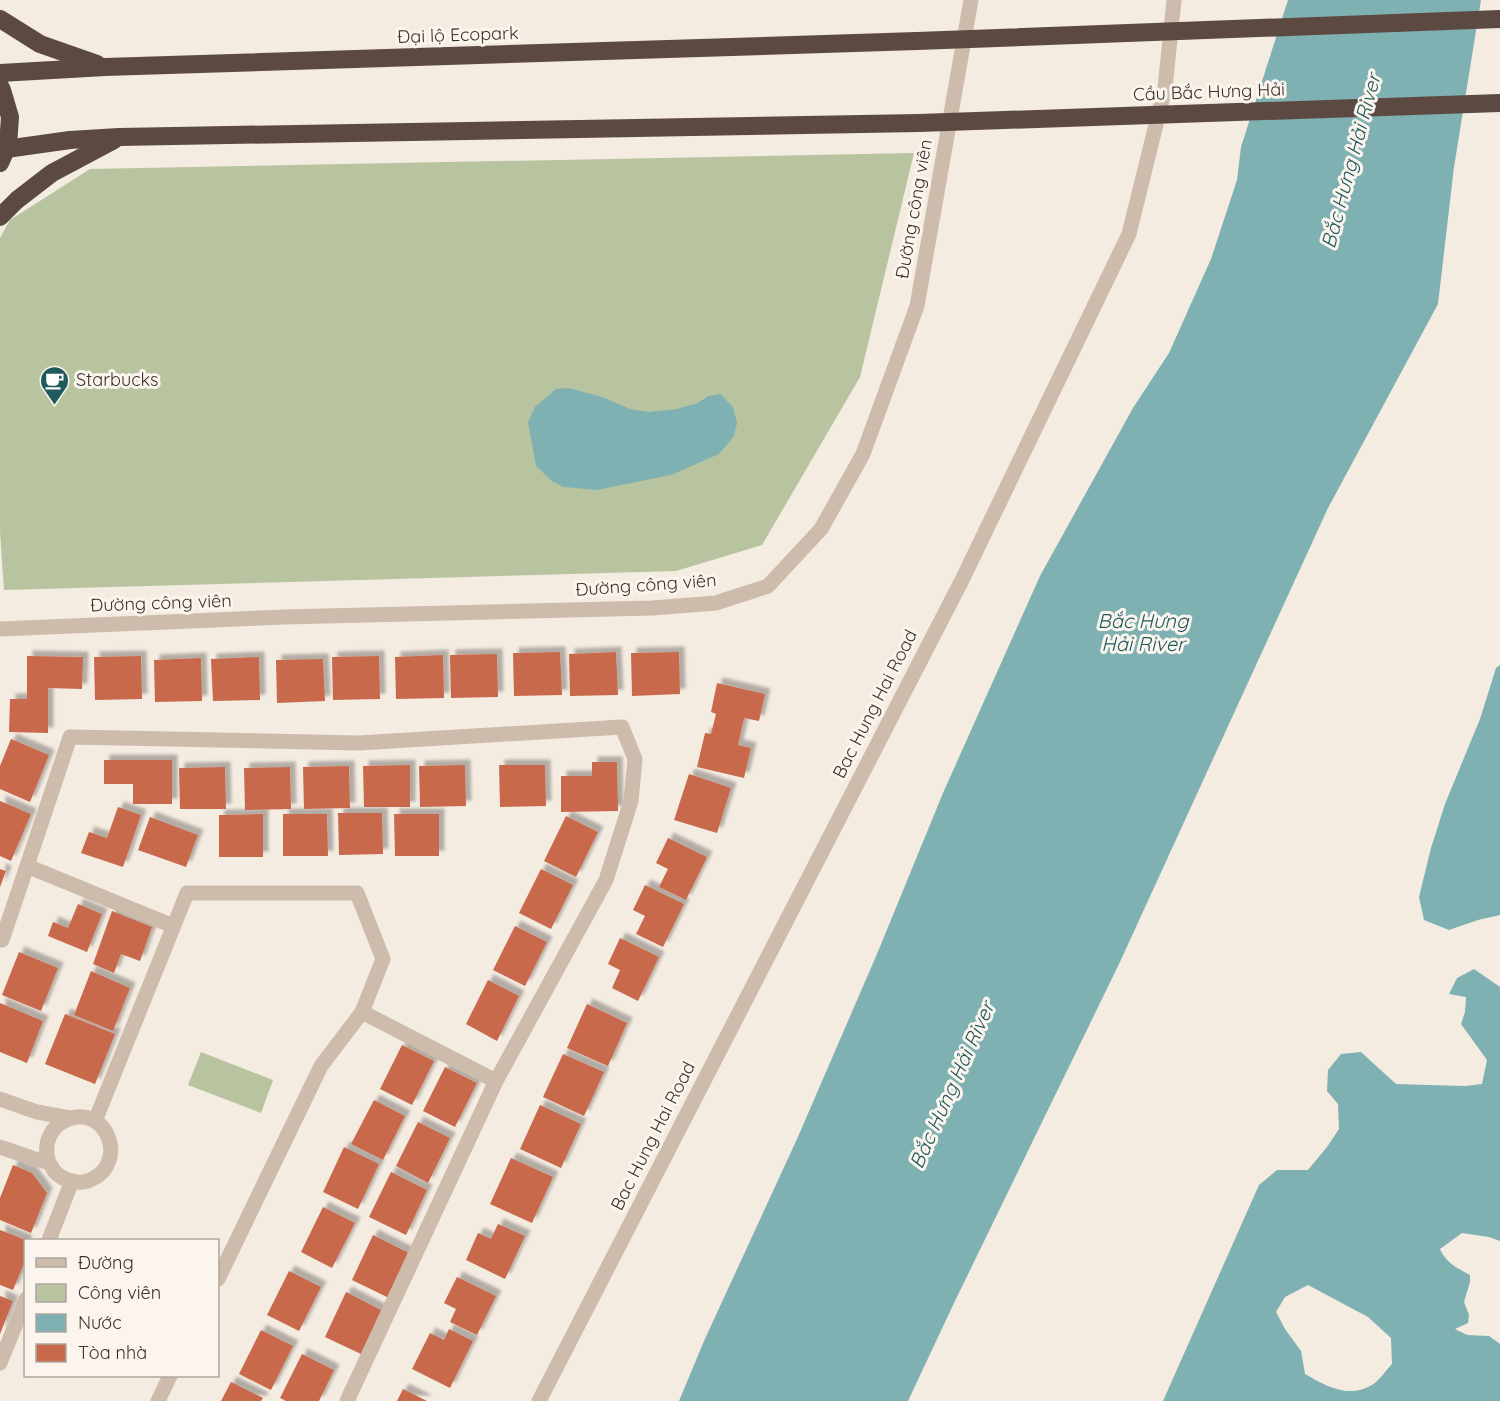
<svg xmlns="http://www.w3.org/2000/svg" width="1500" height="1401" viewBox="0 0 1500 1401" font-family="Quicksand,sans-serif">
<defs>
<filter id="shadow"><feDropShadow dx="5.5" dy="-5.5" stdDeviation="1.5" flood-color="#0004"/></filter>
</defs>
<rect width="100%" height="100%" fill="#f4ebe1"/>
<g fill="#b8c4a0">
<path d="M914,153L860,377L762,545L676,571L4,590L0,531V238L10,220L90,169Z"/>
<path d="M201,1052L273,1080L261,1113L188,1085Z"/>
</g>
<g fill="#7fb0b2" fill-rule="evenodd">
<path d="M1288,0H1481L1454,167L1438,304L1328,508L1119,964L954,1303L908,1401H679L704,1341L797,1139L877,954L943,793L1040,576L1133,408L1169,353L1211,259L1237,180L1241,147Z"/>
<path d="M569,388L605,398L630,409L649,412L677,409L698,403L708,396L720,394L733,407L737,423L734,436L719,454L671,475L597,490L564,487L552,481L536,466L528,422L535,407L556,389Z"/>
<path d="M1500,665V915L1478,920L1449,930L1424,920L1419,897L1431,848L1445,804L1480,719L1496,668Z"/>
<path d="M1474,969L1500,987V1241L1489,1237L1462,1233L1440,1249C1446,1263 1457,1268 1470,1275V1282L1464,1302L1469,1315L1468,1323L1455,1329L1467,1335L1489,1336L1500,1344V1401H1163L1259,1185L1277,1170H1308L1327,1147L1339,1129L1338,1104L1327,1091L1328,1070L1341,1054L1361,1052L1396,1084L1465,1086L1482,1084L1487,1060L1461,1024L1465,1012L1466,997L1449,994L1457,978ZM1308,1285L1368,1317L1391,1338L1392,1364C1386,1370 1380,1380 1372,1385C1348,1399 1326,1386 1305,1374L1301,1351L1285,1329L1276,1312L1285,1297Z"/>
</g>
<g fill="#c8694b" filter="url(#shadow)">
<path d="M560,652L562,695L514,696L513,653Z"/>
<path d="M616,652L618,695L570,696L569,654Z"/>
<path d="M679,652L680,694L632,696L631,653Z"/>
<path d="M497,654L498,697L451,698L450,655Z"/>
<path d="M443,655L444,698L396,699L395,657Z"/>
<path d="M27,656L83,657L82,689L48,688V733L9,732L10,699H27Z"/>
<path d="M141,656L142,699L95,700L94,657Z"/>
<path d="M379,656L380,699L333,700L332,657Z"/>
<path d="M259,657L260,700L213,701L211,659Z"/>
<path d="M201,658L202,701L155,702L154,660Z"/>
<path d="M323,659L325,701L277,703L276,660Z"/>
<path d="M717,683L765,694L759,721L744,718L738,745L751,748L744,778L697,767L705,733L711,734L716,714L711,712Z"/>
<path d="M11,739L49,755L30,802L0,789V766Z"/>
<path d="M104,760H172V804H133V784H104Z"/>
<path d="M592,762H617L618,811L561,812V776H592Z"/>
<path d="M410,765V807H364L363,766Z"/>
<path d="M465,765L466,806L420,807L419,766Z"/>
<path d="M499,765H545L546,806L500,807Z"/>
<path d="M349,766L350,808L304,809L303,767Z"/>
<path d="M225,767L226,809H180L179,768Z"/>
<path d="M290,767L291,809L245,810L244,768Z"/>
<path d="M689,774L731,788L717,833L674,820Z"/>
<path d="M0,801L31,814L11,861L0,856Z"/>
<path d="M118,807L141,815L123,867L81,853L89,832L107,838Z"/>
<path d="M338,813H382L383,854L339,855Z"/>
<path d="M263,814V857H219V815Z"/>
<path d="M283,814H327L328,856H283Z"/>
<path d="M394,814H439V856H395Z"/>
<path d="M566,816L598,832L576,877L544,861Z"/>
<path d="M150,817L198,835L186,867L138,850Z"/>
<path d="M668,838L707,857L686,900L659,887L668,869L656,863Z"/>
<path d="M0,869L6,871L0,887Z"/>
<path d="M541,869L573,885L551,929L519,913Z"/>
<path d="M645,885L684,904L663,947L636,934L645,916L633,910Z"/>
<path d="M78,904L102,914L87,952L48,936L53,922L68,928Z"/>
<path d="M112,911L152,927L140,961L121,954L114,973L93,964Z"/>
<path d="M515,926L547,942L525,986L493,970Z"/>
<path d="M620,938L659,957L638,1001L612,988L620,970L608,964Z"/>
<path d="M19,952L58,968L41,1011L2,995Z"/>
<path d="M91,971L130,988L113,1031L74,1015Z"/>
<path d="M488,980L519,996L497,1041L466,1024Z"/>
<path d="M0,1003L43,1021L27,1063L0,1052Z"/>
<path d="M587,1004L627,1023L608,1066L567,1048Z"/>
<path d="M65,1014L115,1034L95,1084L45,1064Z"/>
<path d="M402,1045L434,1061L412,1105L380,1089Z"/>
<path d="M563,1054L604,1072L584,1116L543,1097Z"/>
<path d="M445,1067L477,1083L455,1127L423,1111Z"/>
<path d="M374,1100L405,1116L383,1160L351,1144Z"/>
<path d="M540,1105L581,1124L561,1168L520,1149Z"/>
<path d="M418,1122L450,1138L428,1183L396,1166Z"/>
<path d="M344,1147L379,1164L358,1209L323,1192Z"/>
<path d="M511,1158L553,1177L532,1223L490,1204Z"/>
<path d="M13,1165L32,1173L47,1193L31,1233L0,1220V1198Z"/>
<path d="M391,1172L427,1190L406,1235L369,1217Z"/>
<path d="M323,1207L355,1223L332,1268L301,1252Z"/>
<path d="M498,1224L525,1236L505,1279L466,1260L478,1233L491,1239Z"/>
<path d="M0,1230L26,1240V1259L13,1290L0,1285Z"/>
<path d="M373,1235L411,1254L389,1298L352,1280Z"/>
<path d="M289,1271L321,1287L299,1331L267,1315Z"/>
<path d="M457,1277L496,1296L477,1335L450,1322L456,1309L444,1303Z"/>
<path d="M346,1292L383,1311L363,1355L325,1337Z"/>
<path d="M0,1296L13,1301L0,1334Z"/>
<path d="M449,1329L473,1341L450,1388L412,1369L430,1333L444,1340Z"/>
<path d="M261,1330L293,1346L271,1390L239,1374Z"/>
<path d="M302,1354L334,1370L319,1401H286L280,1398Z"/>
<path d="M231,1382L263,1398L261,1401H221Z"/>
<path d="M403,1389L427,1401H397Z"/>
</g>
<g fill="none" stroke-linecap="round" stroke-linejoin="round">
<g stroke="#cdbbac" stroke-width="15">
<path d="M0,629L284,617L652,608L716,603L768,586L821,529L863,454L917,306L971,0"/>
<path d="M173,926L27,866L70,737L359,743L622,727L635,759L631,801L606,880L496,1081"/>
<path d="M2,940L27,866"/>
<path d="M0,1099L37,1112L70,1118"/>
<path d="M95,1121L187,893H357L383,959L362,1012L321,1066L218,1279"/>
<path d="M0,1147C12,1151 24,1155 35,1159C39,1160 45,1161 49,1163C50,1164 53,1169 54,1171C61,1179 73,1183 83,1182C94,1180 104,1173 108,1163C111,1156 112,1148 109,1140C97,1098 34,1118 49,1163"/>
<path d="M49,1240L72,1181"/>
<path d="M0,1363L26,1299"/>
<path d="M158,1401L170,1376"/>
<path d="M347,1401L496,1081L362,1012"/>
<path d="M539,1401L962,580L1129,234L1165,88L1174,0"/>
</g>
<g stroke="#5c4a42" stroke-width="18">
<path d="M0,19L40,44L97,64"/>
<path d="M0,73L105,67L917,41"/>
<path d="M0,86L2,90L10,117L8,145L0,163"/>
<path d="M6,149L70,140L119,137L919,123"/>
<path d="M0,217L17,200L52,173L114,140"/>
</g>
<g stroke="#5c4a42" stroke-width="18">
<path d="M917,41L1500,19"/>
<path d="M919,123L1500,103"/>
</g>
</g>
<defs>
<symbol id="cafe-pin" viewBox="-11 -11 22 30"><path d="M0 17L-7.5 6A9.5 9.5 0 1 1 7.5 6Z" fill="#1f5a5e" stroke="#fbf5ee"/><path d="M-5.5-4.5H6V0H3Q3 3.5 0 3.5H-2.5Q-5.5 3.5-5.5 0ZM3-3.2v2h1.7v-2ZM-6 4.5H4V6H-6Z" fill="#fff"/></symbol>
</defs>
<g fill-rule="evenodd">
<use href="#cafe-pin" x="38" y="364" width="33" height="45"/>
</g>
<g text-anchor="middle" stroke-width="6" stroke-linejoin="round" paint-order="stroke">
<g font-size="18" fill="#3b302b" stroke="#fbf5ee">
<text transform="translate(458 35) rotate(-2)" y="6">Đại lộ Ecopark</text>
<text transform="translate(1209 92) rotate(-2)" y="6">Cầu Bắc Hưng Hải</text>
<text transform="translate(914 209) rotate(-80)" y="6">Đường công viên</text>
<text transform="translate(646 585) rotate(-4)" y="6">Đường công viên</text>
<text transform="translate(161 603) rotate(-2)" y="6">Đường công viên</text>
<text transform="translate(875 704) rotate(-63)" y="6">Bac Hung Hai Road</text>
<text transform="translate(653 1136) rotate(-63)" y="6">Bac Hung Hai Road</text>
</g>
<g font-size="18" fill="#3b302b" stroke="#fbf5ee" text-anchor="start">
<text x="76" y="386">Starbucks</text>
</g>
<g font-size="20" font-style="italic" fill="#1f5a5e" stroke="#fbf5ee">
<text transform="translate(1351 161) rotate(-75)" y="7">Bắc Hưng Hải River</text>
<text x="1143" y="628">Bắc Hưng<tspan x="1143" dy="23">Hải River</tspan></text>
<text transform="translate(952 1085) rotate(-66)" y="7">Bắc Hưng Hải River</text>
</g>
</g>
<rect x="24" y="1239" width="195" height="138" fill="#fbf5ee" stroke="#aea6a0" stroke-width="1.5"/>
<rect x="36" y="1258" width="30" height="9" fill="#cdbbac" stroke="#aea6a0" stroke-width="1.5"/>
<text x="78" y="1269" font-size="18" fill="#3b302b">Đường</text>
<rect x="36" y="1284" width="30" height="18" fill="#b8c4a0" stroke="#aea6a0" stroke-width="1.5"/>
<text x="78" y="1299" font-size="18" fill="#3b302b">Công viên</text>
<rect x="36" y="1314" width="30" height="18" fill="#7fb0b2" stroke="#aea6a0" stroke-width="1.5"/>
<text x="78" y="1329" font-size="18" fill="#3b302b">Nước</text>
<rect x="36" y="1344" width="30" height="18" fill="#c8694b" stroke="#aea6a0" stroke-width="1.5"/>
<text x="78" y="1359" font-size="18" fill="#3b302b">Tòa nhà</text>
</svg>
